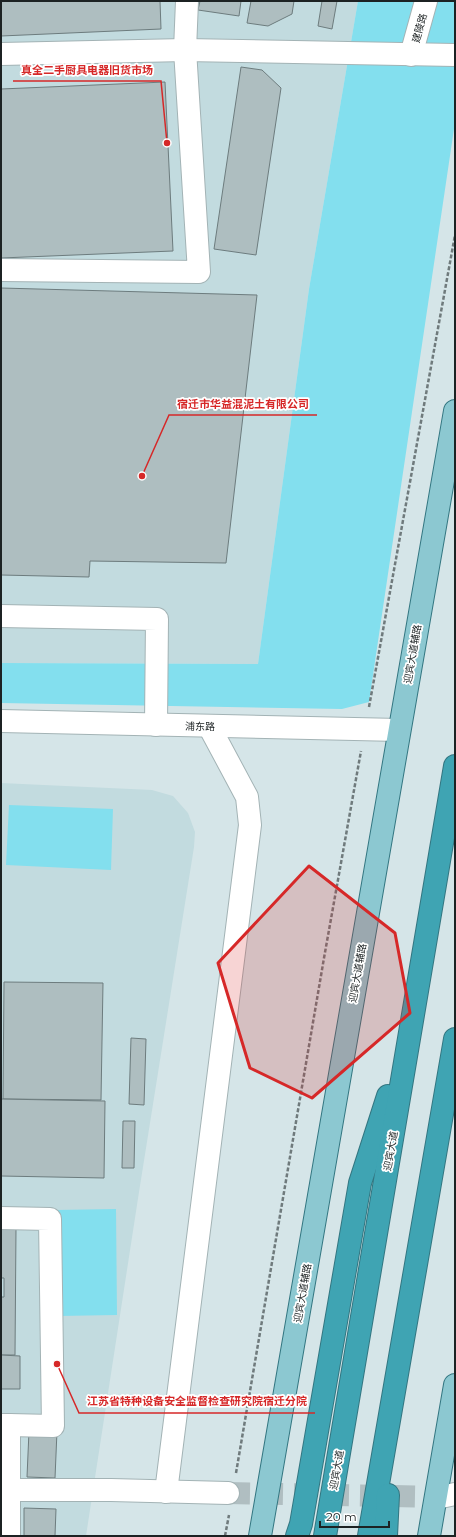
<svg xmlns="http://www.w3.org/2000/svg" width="456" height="1537" viewBox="0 0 456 1537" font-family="Montserrat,'Noto Sans SC',sans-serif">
<rect width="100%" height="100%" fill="#d5e5e8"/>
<g fill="#c2dbdf">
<path d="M1,1H358L309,289L258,664L1,663Z"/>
<path d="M1,783L152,790L173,796L188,813L195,832L194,847L139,1192L86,1536H1Z"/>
</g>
<g fill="#83dfee">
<path d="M358,1H455V122L369,702L342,709L1,703V663L258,664L309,289Z"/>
<path d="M9,805L113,809L111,870L6,865Z"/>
<path d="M116,1209L117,1315L58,1316L56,1210Z"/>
</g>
<g fill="#aebec0" stroke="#6d7c7e">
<path d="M1,1H160L161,29L1,36Z"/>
<path d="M200,1H241L239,16L198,10Z"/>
<path d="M251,1H294L292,14L268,26L247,23Z"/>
<path d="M322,1H337L332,29L318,26Z"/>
<path d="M241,67L262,70L281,88L256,255L214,249Z"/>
<path d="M165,82L173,251L1,258V89Z"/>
<path d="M1,288L257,295L226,563L90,561L89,577L1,575Z"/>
<path d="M4,982L103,983L101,1100L3,1099Z"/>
<path d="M131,1038L146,1039L144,1105L129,1104Z"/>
<path d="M1,1099L105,1101L104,1178L1,1176Z"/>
<path d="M123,1121H135L134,1168H122Z"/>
<path d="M1,1228H16L15,1355H1V1297H4V1278H1Z"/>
<path d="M1,1355L20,1356V1389H1Z"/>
<path d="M29,1431H57L55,1478L27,1477Z"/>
<path d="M24,1508L56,1509L55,1536H24Z"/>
</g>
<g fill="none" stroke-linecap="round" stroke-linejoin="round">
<path stroke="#b0bec1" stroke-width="22" stroke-dasharray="22 11" stroke-linecap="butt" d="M228,1493L441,1497"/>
<defs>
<g id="minor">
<path d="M1,54L185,50L455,55"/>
<path d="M411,55L426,1"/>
<path d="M1,270L199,272L185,50L187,1"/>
<path d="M1,616L157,619L156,725"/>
<path d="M1,721L399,730"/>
<path d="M1,1218L50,1219L53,1426L9,1425"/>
<path d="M1,1425H9V1536"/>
<path d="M1,1490H111L228,1493"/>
<path d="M166,1492L250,825L247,797L209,726"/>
<path d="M441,1497L455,1494"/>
</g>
<g id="major">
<path d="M260,1536L455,411"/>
<path d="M429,1536L455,1385"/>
</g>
<g id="highway">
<path d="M297,1536L301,1524L360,1183L388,1096"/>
<path d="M325,1536L455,766"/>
<path d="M369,1536L455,1039"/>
<path d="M386,1536L388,1495"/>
</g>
</defs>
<use href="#minor" stroke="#a3b3b5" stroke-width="24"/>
<use href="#major" stroke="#337681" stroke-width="24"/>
<use href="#highway" stroke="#337681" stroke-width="24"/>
<g stroke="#6f7a7c" stroke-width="2.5" stroke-dasharray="4 2" stroke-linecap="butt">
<path d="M369,707L455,235"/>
<path d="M236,1473L324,958L361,751"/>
<path d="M225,1536L229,1515"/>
</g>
<use href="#minor" stroke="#fff" stroke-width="22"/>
<use href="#major" stroke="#8cc8d1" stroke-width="22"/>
<use href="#highway" stroke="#3fa4b3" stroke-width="22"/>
</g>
<path fill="#d62828" fill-opacity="0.2" stroke="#d62828" stroke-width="3" stroke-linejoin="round" d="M309,866L395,933L410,1013L312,1098L250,1068L218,963Z"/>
<g text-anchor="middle" stroke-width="3.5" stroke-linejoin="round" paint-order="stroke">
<g font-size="10" fill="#1c2223" stroke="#fff">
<text transform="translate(419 28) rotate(-75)" y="4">建陵路</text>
<text transform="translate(412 654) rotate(-80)" y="4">迎宾大道辅路</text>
<text transform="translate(200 726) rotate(1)" y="4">浦东路</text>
<text transform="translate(357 973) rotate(-80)" y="4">迎宾大道辅路</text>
<text transform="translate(390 1151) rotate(-80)" y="4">迎宾大道</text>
<text transform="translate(302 1293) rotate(-80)" y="4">迎宾大道辅路</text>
<text transform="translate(336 1470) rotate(-80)" y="4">迎宾大道</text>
</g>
</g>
<path fill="none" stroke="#d62828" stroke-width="1.5" d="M167 143L161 81H13M142 476L169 415H317M57 1364L79 1413H315"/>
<g fill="#d62828" stroke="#fff" stroke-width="1.5">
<circle cx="167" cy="143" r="4"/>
<circle cx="142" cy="476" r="4"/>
<circle cx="57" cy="1364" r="4"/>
</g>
<g font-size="11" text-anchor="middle" font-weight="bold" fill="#d62828" stroke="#fff" stroke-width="3.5" stroke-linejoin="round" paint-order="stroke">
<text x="87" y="74">真全二手厨具电器旧货市场</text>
<text x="243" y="408">宿迁市华益混泥土有限公司</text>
<text x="197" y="1405">江苏省特种设备安全监督检查研究院宿迁分院</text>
</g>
<rect width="456" height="1537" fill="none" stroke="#1c2223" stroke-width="4"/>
<path d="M320 1521v6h69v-6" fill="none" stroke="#1c2223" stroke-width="2"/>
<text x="326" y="1521" font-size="12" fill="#1c2223" stroke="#ffffff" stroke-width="3" paint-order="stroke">20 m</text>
</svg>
